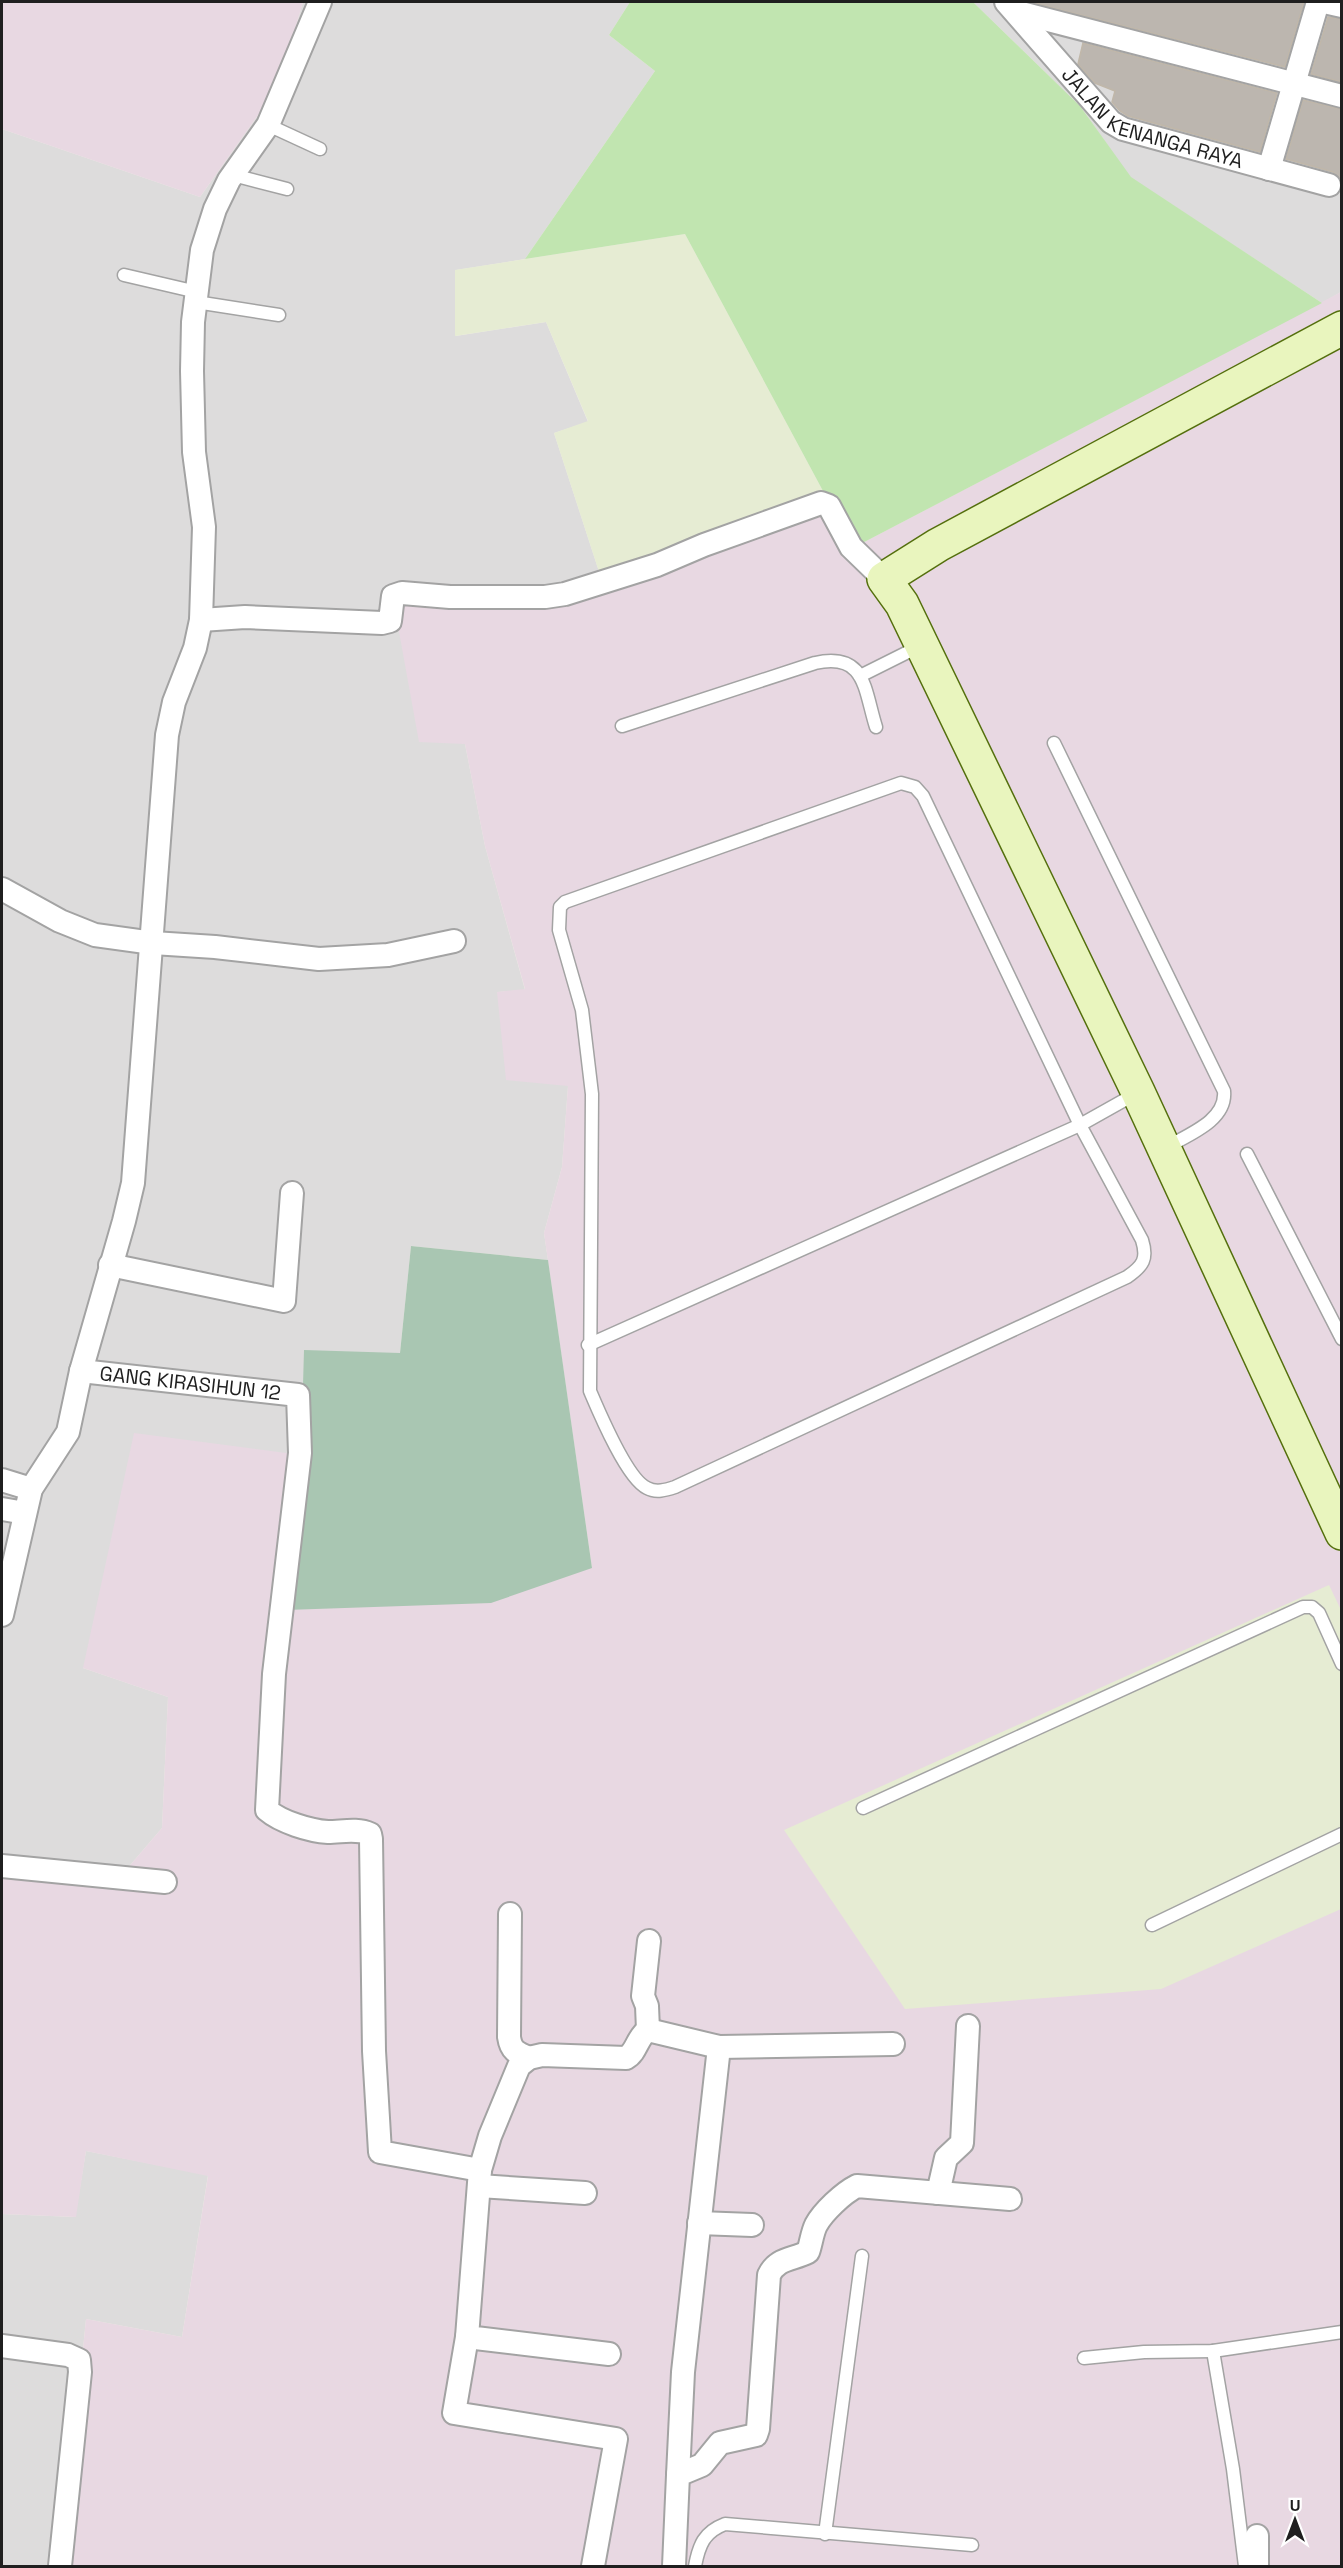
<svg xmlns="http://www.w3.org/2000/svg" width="1343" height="2568" viewBox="0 0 1343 2568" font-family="'Space Grotesk',sans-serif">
<rect width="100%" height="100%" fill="#efede6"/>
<g fill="#dddcdc">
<path d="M303,2H630L609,35L655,71L525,259L456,270V336L546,322L588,422L554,433L603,584L465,744L485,846L525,990L498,992L568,1086L562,1167L544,1233L548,1260L411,1246L400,1353L301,1455L83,1668L168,1697L162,1828L114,1884L2,1876V129L200,197L278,87Z"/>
<path d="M973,2H1341V292L1322,303L1130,177L1080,106Z"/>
<path d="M86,2151L208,2175L182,2337L86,2319L61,2566H2V2214L75,2217Z"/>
</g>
<g fill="#e8d8e2">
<path d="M2,2H303L278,87L200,197L2,129Z"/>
<path d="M1341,292V2566H61L86,2319L182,2337L208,2176L86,2151L76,2217L2,2214V1876L114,1884L162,1828L168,1697L83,1668L134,1433L301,1455L592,1568L544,1233L562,1167L568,1086L506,1080L497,992L525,989L485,846L465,744L419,742L392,593L549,603L830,504L849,550Z"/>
</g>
<g fill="#e6ecd3">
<path d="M685,234L830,504L603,584L554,433L588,421L546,322L455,336V270Z"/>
<path d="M1329,1585L1341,1610V1909L1161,1989L905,2009L784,1830Z"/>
</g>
<path fill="#c1e5b0" d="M630,2H973L1080,106L1131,177L1322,303L849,550L830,504L685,234L525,259L655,71L609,35Z"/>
<path fill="#a9c6b2" d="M411,1246L548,1260L592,1568L491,1603L286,1610L301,1455L304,1350L400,1353Z"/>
<g fill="#bcb6af" stroke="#c0b7a9" stroke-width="1.5">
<path d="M1030,2H1304L1285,67Z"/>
<path d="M1328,17L1341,19V82L1311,74Z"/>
<path d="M1083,43L1277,93L1260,152L1128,116L1120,111L1112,102L1115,91L1095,83L1078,64Z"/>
<path d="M1303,100L1341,109V180L1333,172L1286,159Z"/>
</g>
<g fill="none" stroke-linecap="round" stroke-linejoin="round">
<defs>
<g id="lane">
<path d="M268,125L320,149"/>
<path d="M233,175L287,189"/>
<path d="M124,275L197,292"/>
<path d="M196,302L279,315"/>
<path d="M860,676L920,646"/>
<path d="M622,726L815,663C866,652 864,689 876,727"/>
<path d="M1054,743L1224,1091C1227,1121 1187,1135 1165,1148"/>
<path d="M901,783L915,787L923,796L1080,1125L1142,1240C1148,1259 1143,1266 1127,1277L675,1487C666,1490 656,1493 647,1488C627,1479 599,1412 590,1391L592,1094L582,1010L559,930L560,907L565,902Z"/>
<path d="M1247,1154L1342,1339"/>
<path d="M588,1345L1080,1125L1137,1093"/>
<path d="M863,1808L1303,1607H1312L1319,1613L1342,1664"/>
<path d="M1152,1925L1342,1834"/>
<path d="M1213,2351L1233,2469L1245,2566"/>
<path d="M1084,2358L1144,2352L1213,2351L1342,2332"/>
<path d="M825,2534L862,2256"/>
<path d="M695,2566C699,2545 704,2532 725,2524L972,2545"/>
</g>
<g id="street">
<path id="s1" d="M1006,2L1111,122L1123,129L1329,185"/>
<path d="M1324,2L1342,6"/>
<path d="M1017,12L1342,96"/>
<path d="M1269,169L1318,2"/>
<path d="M201,620L245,617L382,623L390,621L393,596L402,593L450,597H545L565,594L657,565L704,545L821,503L829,506L851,547L884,579"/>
<path d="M2,889L60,921L95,935L153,943L215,947L319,959L388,955L454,941"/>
<path d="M110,1265L284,1301L292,1193"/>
<path id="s2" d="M81,1371L298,1395L300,1453L274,1674L267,1810C281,1822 310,1831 328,1832C342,1832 357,1828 370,1834L371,1839L374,2051L380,2152L480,2170"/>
<path d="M2,1480L31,1489"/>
<path d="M2,1509L25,1513"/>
<path d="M2,1615L31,1489L68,1432L81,1371L124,1221L133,1183L167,735L174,702L195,648L201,620L204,527L194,452L192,371L193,322L202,250L215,209L229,180L268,125L320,2"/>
<path d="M2,1866L165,1882"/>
<path d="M510,1914L509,2037C511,2051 517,2053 529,2058"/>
<path d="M648,2030L647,2006L643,1996L649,1941"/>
<path d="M479,2186L585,2193"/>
<path d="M938,2193L946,2158L962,2143L968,2026"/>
<path d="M699,2223L752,2225"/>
<path d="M467,2337L454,2413L616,2439L593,2566"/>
<path d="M2,2346L68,2355L79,2360L80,2372L60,2566"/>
<path d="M609,2354L467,2337L480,2170L490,2136L519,2066L529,2058L542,2055L626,2058C637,2052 637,2037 648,2030L719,2047L893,2044"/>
<path d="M678,2475L683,2372L719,2047"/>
<path d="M674,2566L678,2475L702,2465L720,2443L756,2435L758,2429L769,2275C777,2258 792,2260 808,2252C811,2244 812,2233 816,2225C823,2212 843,2193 857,2186L1010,2199"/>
<path d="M1257,2566V2536"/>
</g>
<path id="secondary" d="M1342,328L938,545L884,579L902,604L1138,1092L1342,1533"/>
</defs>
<use href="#lane" stroke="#a3a3a3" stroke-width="15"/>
<use href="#street" stroke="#a3a3a3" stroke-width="26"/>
<use href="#secondary" stroke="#546f0d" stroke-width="36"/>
<use href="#lane" stroke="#fff" stroke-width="12"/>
<use href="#street" stroke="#fff" stroke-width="22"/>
<use href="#secondary" stroke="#e9f5be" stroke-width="33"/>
</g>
<g text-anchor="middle" stroke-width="5" stroke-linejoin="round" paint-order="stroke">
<g font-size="20" fill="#1f1f1f" stroke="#fff">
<text dy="7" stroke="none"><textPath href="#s1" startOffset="194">JALAN KENANGA RAYA</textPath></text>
<text dy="7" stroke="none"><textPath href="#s2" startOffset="110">GANG KIRASIHUN 12</textPath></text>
</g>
</g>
<rect width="1343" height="2568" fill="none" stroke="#1f1f1f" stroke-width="6"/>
<g transform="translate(1295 2520)" stroke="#ffffff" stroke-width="4.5" paint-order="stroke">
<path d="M0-4.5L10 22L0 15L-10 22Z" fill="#1f1f1f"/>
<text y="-9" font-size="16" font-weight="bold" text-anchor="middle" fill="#1f1f1f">U</text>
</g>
</svg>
